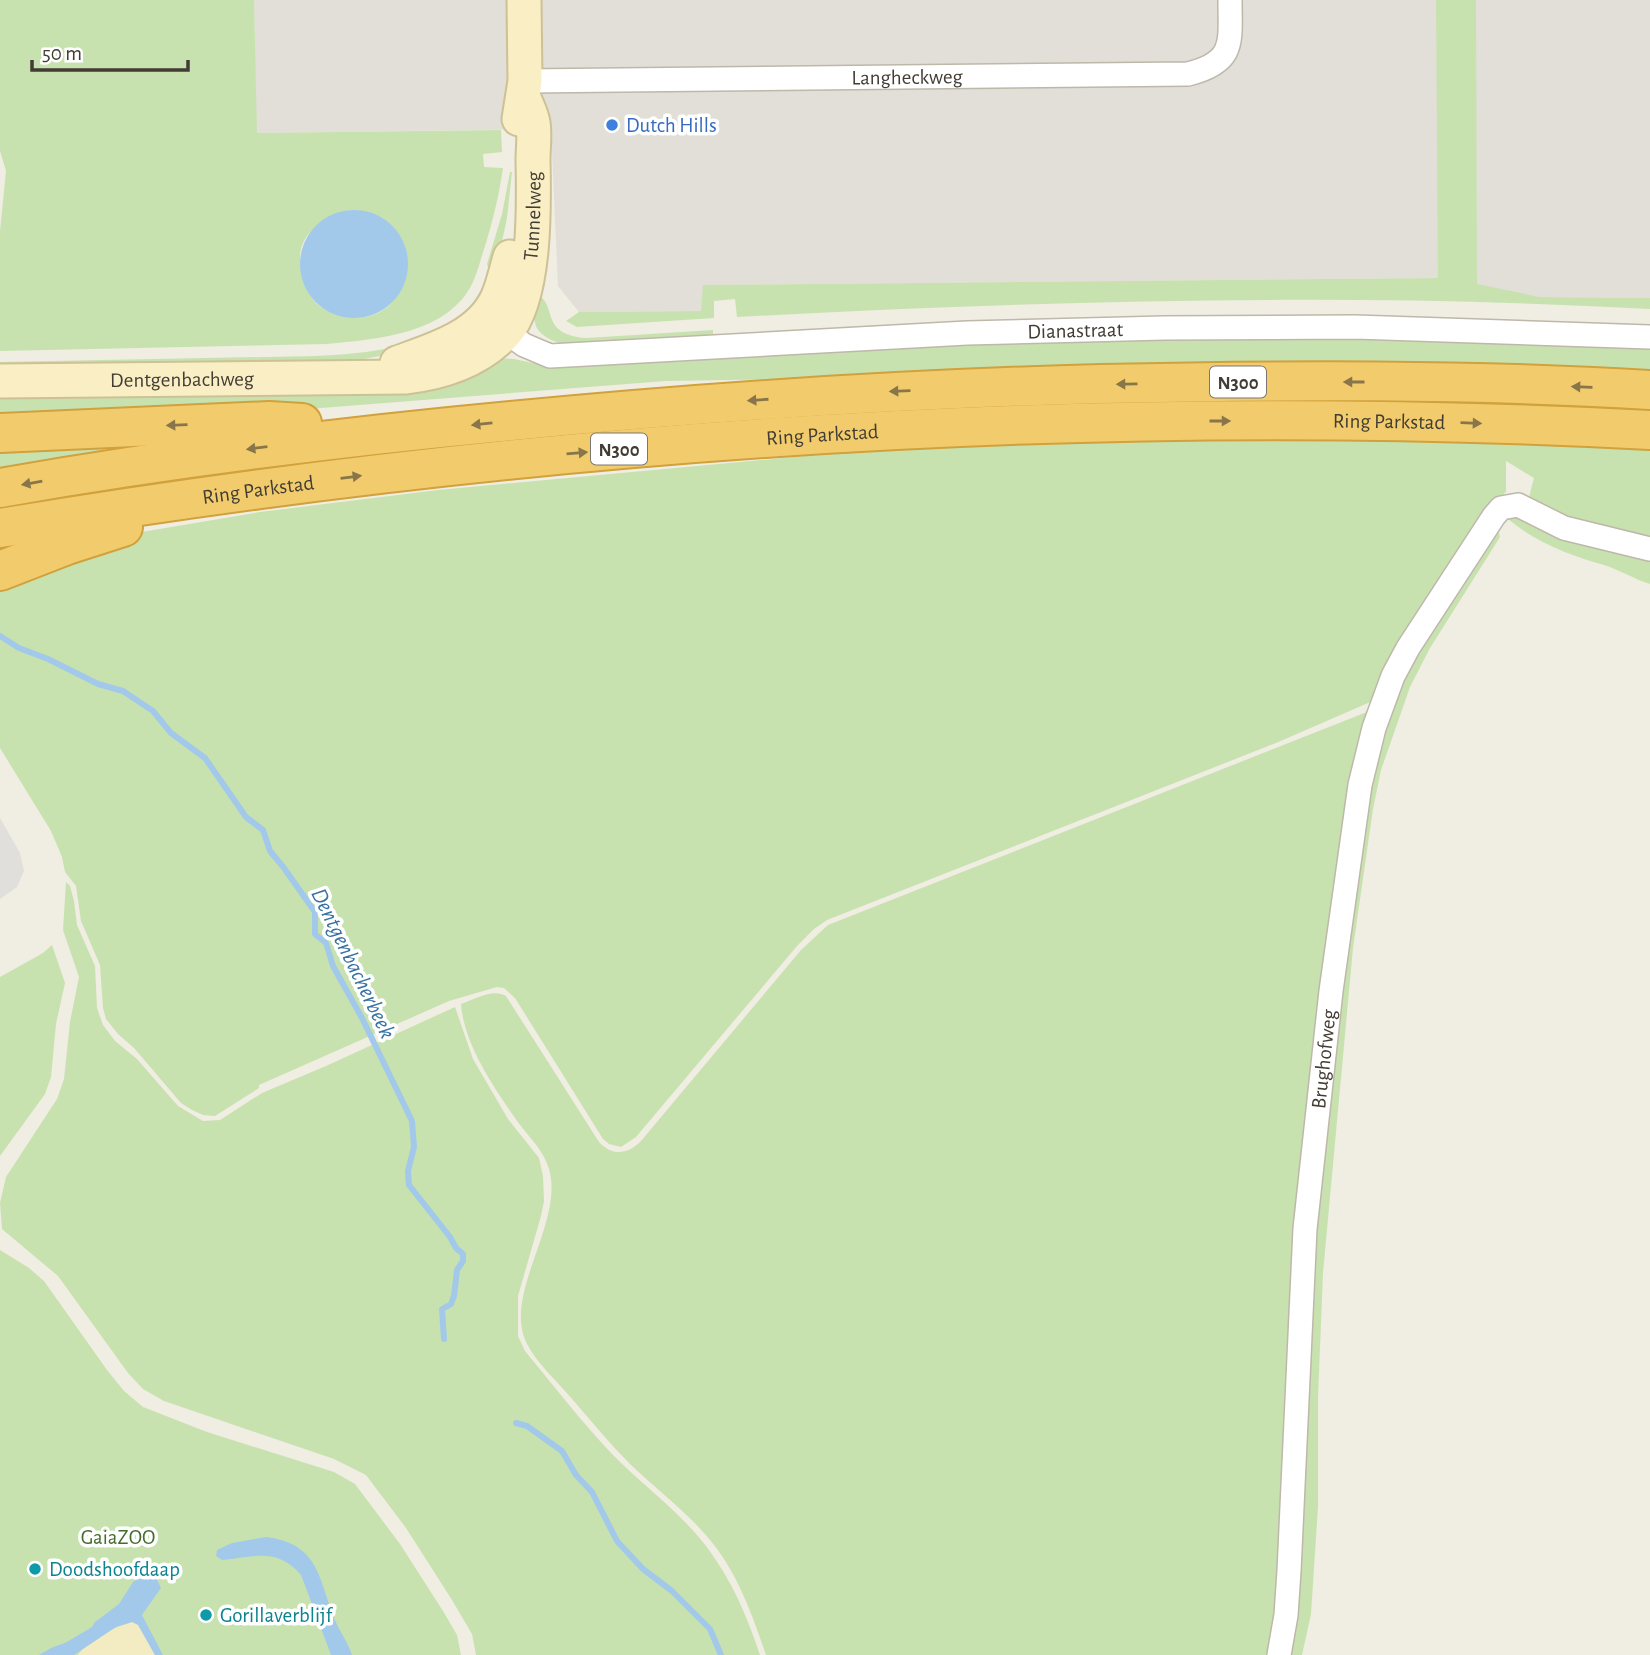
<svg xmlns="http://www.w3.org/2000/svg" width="1650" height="1655" viewBox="0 0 1650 1655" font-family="'Alegreya Sans',sans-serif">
<rect width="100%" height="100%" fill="#f0ede3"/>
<path fill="#e2ded8" d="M254,0H1650V298L1540,297L1438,278L704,285L702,311L579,312L558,286L551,129L256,133Z"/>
<g fill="#c8e2af" fill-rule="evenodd">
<path d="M0,0H254L257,133L501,130L502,152L483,154L484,167L503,168C499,195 493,220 485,246C481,258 478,271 473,282C449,334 377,339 327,344L0,351V231L6,171L0,151ZM350,210C364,210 372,214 383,223C406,239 407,245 402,272C401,280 401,291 396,297C380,324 337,323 316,303C309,296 308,288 305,279C304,273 300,265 300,258C300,231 327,216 350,210Z"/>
<path d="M1436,0H1476L1477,284L1540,297L1650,298V309C1346,292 1040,301 737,317L735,299L714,301V318L577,327L566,321L579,312L701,311L703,285L1438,278Z"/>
<path d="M510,172H512L507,218L496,270L488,267L487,264L502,214Z"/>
<path d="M487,281L478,309L407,351L342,363L0,369V362L315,356C365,354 427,348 465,312C475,303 479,291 487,281Z"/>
<path d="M538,295C558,306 539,335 587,338L713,330V336L562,344C532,334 531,323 538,295Z"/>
<path d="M1331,337L1650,348V376L852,378L666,381L257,413L0,427V393L494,358L514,359L547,366L895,346Z"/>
<path d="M1313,433L1650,446V541L1552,514L1529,497L1534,478L1506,461V492L1491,504L1375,700L1276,743L827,920L814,929L797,946L636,1137L621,1147L609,1144L603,1139L515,998L504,988L497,987L449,1001L259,1085V1088L215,1116L203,1115L192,1110L181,1103L134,1048L118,1034L106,1019L103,1008L100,965L81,921L76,886L65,872L62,857L51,831L0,748V581L118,536L260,512L438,490L880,449Z"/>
<path d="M157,443L0,478V444Z"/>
<path d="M1513,515L1650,554V584C1634,579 1620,570 1604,565C1569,555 1534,542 1506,517Z"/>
<path d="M1497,524L1500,537L1430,648L1410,687L1381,770L1373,809L1353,948L1323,1273L1318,1398V1507L1311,1614L1302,1655H1285L1311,1244L1369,780L1395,689Z"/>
<path d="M1372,710L1369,721L1281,1568L1271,1655H766C753,1617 739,1577 714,1545C690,1514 658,1491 630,1464C610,1444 592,1422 573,1400C558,1382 536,1363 526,1342C502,1291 571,1214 546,1161C539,1145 525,1133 515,1118C493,1086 464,1044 461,1004C475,999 493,988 506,996L599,1142C613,1157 628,1154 641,1141L801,950L828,925Z"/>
<path d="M66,882L70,886L74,901L77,925L95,966L97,1008L103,1025L115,1041L137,1059L178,1106L203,1121L220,1120L262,1093L326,1066L455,1007L473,1059L508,1119L539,1158L543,1176L544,1201L541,1216L518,1296V1336L525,1351C553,1385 581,1421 611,1453C634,1477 662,1498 685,1522C722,1559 744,1606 760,1655H476L472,1634L452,1600L406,1528L366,1475L334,1459L164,1401L143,1389L128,1373L58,1276L2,1229L0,1203L6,1177L57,1099L64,1079L70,1022L79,977L63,930Z"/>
<path d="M52,945L65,983L56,1024L51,1077L45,1094L0,1156V977L43,953Z"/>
<path d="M0,1250L29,1268L44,1281L107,1370L124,1391L143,1407L207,1432L334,1472L355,1484L400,1544L443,1611L457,1635L461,1655H0Z"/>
</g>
<path fill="#f3ebc1" d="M132,1622L138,1624L155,1655H78C89,1638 113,1628 132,1622Z"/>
<path fill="#e1dfdc" d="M0,818L20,853L24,871L17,887L0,899Z"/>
<g fill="#a3c9ea">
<circle cx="354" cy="264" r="54"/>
<path d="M266,1537C320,1544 318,1578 335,1620C340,1632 348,1642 352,1655H331L301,1575C277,1547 254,1557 222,1560L216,1556L217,1550L232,1543Z"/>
<path d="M144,1575H155L161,1588L142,1615L163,1655H155L138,1625L132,1622L116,1627L74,1655H39L53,1647L65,1643L92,1627L95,1622L119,1604L133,1582Z"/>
</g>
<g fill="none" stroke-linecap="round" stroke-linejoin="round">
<g stroke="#a3c9ea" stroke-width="6">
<path d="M0,636L19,648L48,659L98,684L123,691L153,711L171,733L205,758L246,817L263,830L270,851L284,868L315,912V934L326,943L333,966L362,1018L412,1121L414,1147L408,1171L409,1185L450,1237L456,1248L463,1254V1261L457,1270L454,1296L451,1304L442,1309L444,1339"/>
<path d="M516,1423L527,1426L562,1451L576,1475L592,1492L617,1541L643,1569L672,1591L710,1629L721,1655"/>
</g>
<defs>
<g id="street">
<path id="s1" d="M525,81L1188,74C1236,62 1230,42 1230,0"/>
<path id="s2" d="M495,324L524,345L550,356L967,333L1164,328L1355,327L1650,337"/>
<path id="s3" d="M1279,1655L1286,1615L1289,1571L1305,1229L1331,991L1360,785L1374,728L1393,676L1408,648L1494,516L1501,508L1518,505L1564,528L1650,549"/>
</g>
<g id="secondary">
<path d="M519,119L525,81L524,0"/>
<path d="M397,363C433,350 479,337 497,299C503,286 506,271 510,257"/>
<path id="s4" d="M0,381L405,377C442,373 480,360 506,332C536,298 534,204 533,160C533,148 535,135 533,123C532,115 527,106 524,98"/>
</g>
<g id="highway">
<path d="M0,433L269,421L302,423"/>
<path d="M0,488C170,458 340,437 511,421C708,402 904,389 1101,384C1284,380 1468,379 1650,390"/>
<path id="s5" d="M0,528C544,438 1099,401 1650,430"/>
<path d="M0,571L67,545L123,527"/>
</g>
</defs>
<use href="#street" stroke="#beb8aa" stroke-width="26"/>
<use href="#secondary" stroke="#cdc196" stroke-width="37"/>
<use href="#highway" stroke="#d0a13d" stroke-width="42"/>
<use href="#street" stroke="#fff" stroke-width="23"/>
<use href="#secondary" stroke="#faefc4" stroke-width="33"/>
<use href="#highway" stroke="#f2cc6c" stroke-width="38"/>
</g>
<defs><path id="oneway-solid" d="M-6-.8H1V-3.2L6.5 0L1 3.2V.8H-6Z" transform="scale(1.75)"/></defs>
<g fill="#88764a">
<use href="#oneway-solid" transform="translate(1354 382) rotate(180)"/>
<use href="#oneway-solid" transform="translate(1127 384) rotate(179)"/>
<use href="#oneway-solid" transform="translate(1582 387) rotate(-178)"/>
<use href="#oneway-solid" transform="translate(900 391) rotate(178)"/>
<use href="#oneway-solid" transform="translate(758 400) rotate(176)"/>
<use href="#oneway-solid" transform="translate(1220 421)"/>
<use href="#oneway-solid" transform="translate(1471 423) rotate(2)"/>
<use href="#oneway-solid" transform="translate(482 424) rotate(174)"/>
<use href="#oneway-solid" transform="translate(177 425) rotate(178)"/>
<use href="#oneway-solid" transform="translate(257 448) rotate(173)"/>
<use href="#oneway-solid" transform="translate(577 453) rotate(-5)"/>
<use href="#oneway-solid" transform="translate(351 477) rotate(-7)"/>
<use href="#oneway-solid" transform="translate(32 483) rotate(170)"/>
</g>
<circle fill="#3f7fe0" stroke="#fff" stroke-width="2.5" cx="612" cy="125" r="7"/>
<g fill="#0f9aa8" stroke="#fff" stroke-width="2.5">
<circle cx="35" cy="1569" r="7"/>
<circle cx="206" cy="1615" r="7"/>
</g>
<g text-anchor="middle" stroke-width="7" stroke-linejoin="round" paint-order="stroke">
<g fill="#fff" stroke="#7b7771" stroke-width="2">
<rect x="1210" y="366.5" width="56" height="31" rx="5"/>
<rect x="591" y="433.5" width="56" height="31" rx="5"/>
</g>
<g font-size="19" font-weight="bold" fill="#423d34">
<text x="1238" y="389">N300</text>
<text x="619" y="456">N300</text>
</g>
<g font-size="21" fill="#423d34" stroke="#fff">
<text dy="7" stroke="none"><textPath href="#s1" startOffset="382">Langheckweg</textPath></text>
<text dy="7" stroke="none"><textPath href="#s4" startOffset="639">Tunnelweg</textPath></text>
<text dy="7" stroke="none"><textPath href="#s2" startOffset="590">Dianastraat</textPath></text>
<text dy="7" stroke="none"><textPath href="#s4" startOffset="182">Dentgenbachweg</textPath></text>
<text dy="7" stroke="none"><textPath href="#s5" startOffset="1395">Ring Parkstad</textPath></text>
<text dy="7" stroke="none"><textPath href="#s5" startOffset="828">Ring Parkstad</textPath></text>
<text dy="7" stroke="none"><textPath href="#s5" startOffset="261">Ring Parkstad</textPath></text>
<text dy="7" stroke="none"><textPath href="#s3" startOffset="598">Brughofweg</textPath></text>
</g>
<g font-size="21" fill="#366cbe" stroke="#fff" text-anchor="start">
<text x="626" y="132">Dutch Hills</text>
</g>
<g font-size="21" fill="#426e2d" stroke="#fff">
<text x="118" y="1544">GaiaZOO</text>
</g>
<g font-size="21" fill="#0d838f" stroke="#fff" text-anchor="start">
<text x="49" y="1576">Doodshoofdaap</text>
<text x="220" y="1622">Gorillaverblijf</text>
</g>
<g font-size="23" font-style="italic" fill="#3671a4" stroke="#fff">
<text transform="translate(354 963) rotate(64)" y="8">Dentgenbacherbeek</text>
</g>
</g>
<path d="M32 60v10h156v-10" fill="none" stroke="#423d34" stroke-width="3.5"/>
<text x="42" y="60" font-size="21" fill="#423d34" stroke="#ffffff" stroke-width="5" paint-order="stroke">50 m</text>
</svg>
